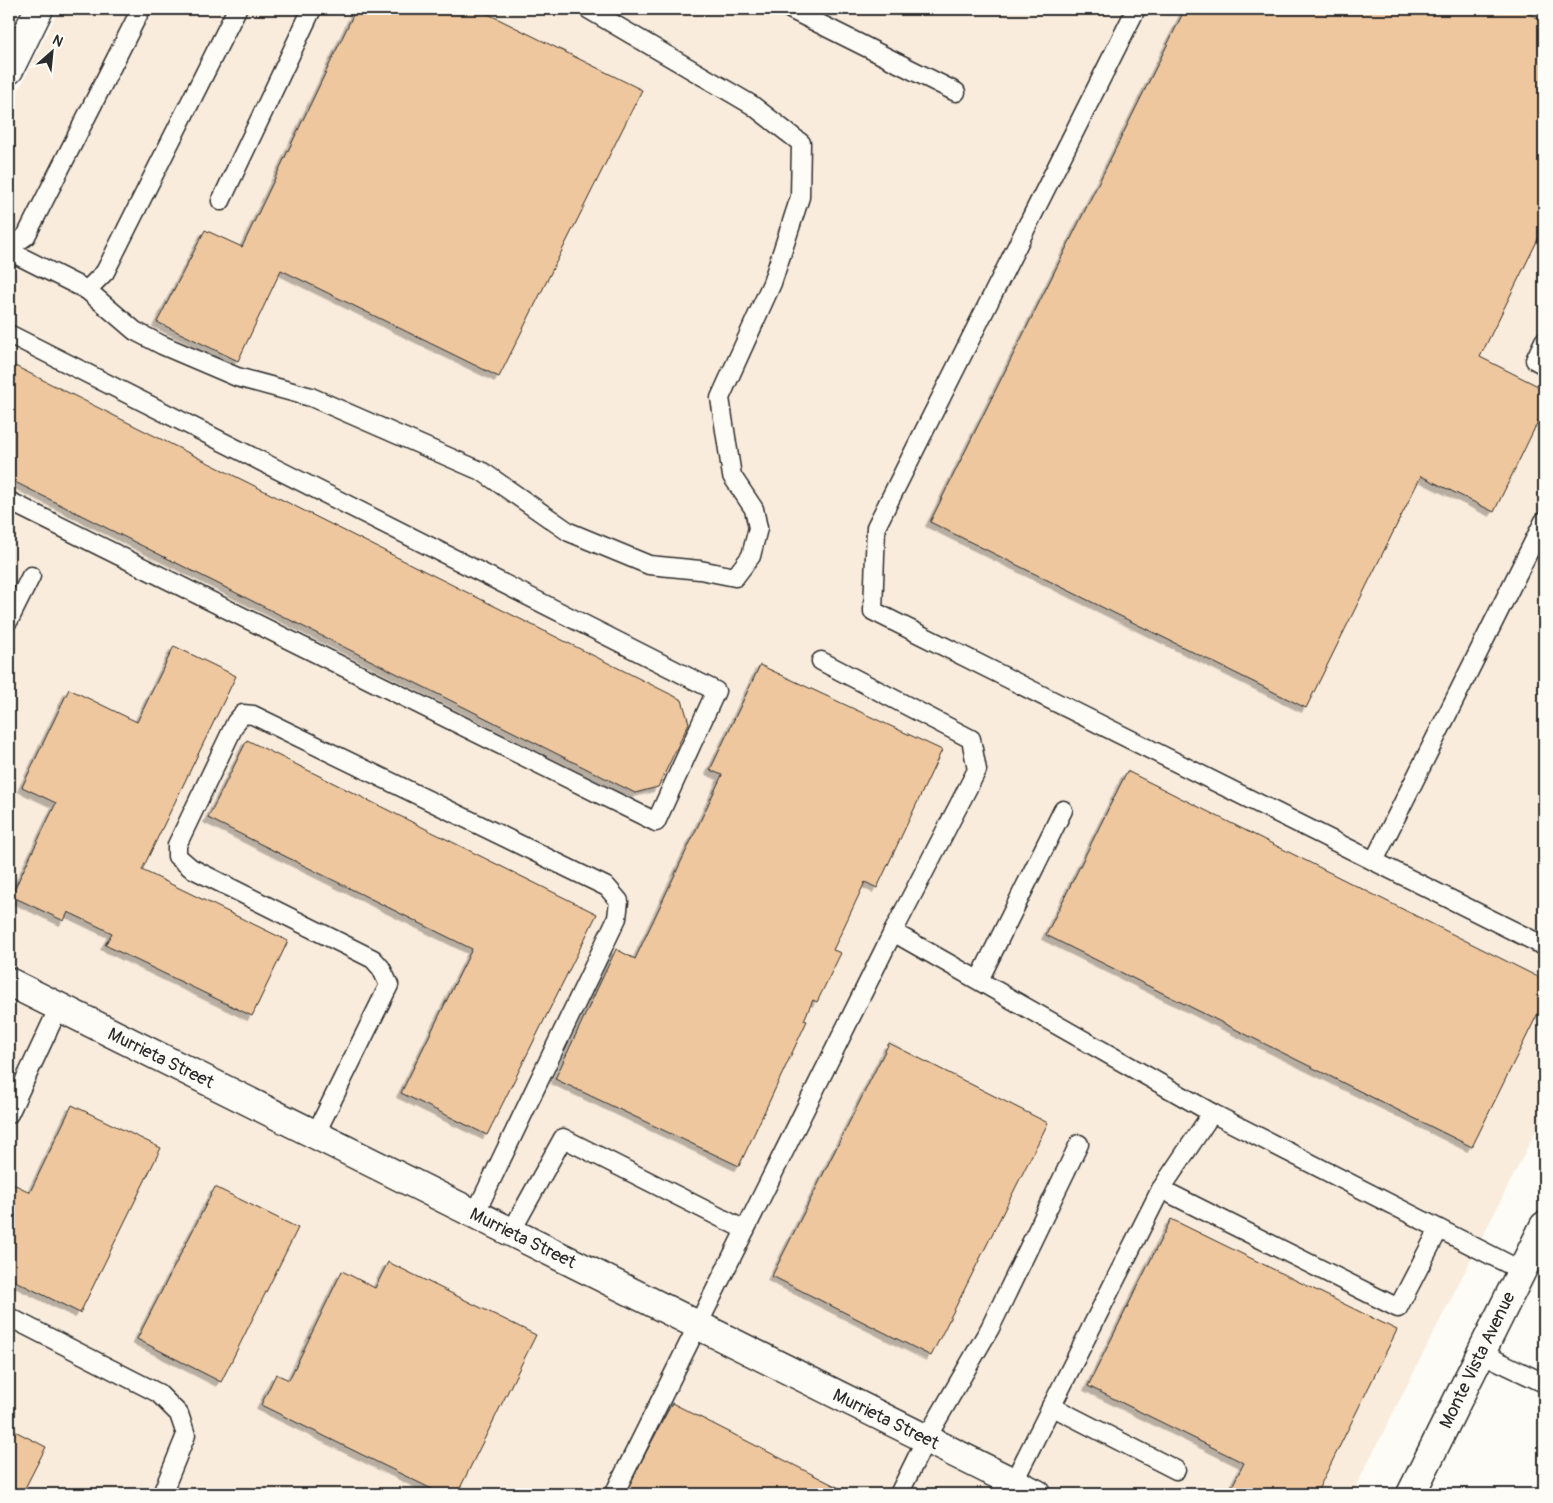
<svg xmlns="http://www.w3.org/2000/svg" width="1553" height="1503" viewBox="0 0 1553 1503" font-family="Pangolin,sans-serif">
<defs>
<filter id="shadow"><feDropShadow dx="-4.5" dy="4.5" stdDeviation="0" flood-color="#0004"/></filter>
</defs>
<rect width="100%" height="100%" fill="#fdfcf7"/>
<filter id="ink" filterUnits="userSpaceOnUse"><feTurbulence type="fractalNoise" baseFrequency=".02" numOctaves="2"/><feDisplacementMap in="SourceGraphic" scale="10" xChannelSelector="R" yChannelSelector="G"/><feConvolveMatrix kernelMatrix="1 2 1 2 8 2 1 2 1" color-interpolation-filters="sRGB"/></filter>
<g filter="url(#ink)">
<path fill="#f9ecdc" d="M59,9H1544V1115L1352,1494H9V109Z"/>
<g fill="#efc79e" stroke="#2b2b2b" filter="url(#shadow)">
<path d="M356,9H478L642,90L499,377L281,270L238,361L157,322L205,230L242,247Z"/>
<path d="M1185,9H1519L1544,21V227L1480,357L1544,389V409L1494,512L1421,476L1306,708L930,522Z"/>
<path d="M9,363L682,700L689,723L658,787L635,793L9,479Z"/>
<path d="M174,646L236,676L142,870L288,941L252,1016L105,945L112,933L68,912L64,921L11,896L56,803L22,787L69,689L137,722Z"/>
<path d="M760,665L942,750L877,888L865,882L833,950L841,953L817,1002L813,1000L804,1020L807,1021L739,1166L555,1079L616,949L635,959L722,775L710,770Z"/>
<path d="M247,740L597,914L487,1135L401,1093L472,949L208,818Z"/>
<path d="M1127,771L1544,980V1001L1472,1147L1046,935Z"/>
<path d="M889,1043L1048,1123L931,1356L772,1276Z"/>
<path d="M72,1105L161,1148L80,1313L9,1278V1182L30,1192Z"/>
<path d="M215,1187L298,1228L221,1382L137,1339Z"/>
<path d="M1171,1219L1397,1330L1316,1494H1228L1244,1463L1088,1386Z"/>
<path d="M388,1262L536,1335L457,1494H442L261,1405L276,1374L289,1380L342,1271L375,1288Z"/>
<path d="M672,1403L851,1494H624Z"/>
<path d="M9,1428L46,1447L22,1494H9Z"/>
</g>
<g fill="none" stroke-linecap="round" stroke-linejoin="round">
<defs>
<g id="lane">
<path d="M790,9L956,92"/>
<path d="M1136,9L876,527L873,611L1544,946"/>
<path d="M221,201L312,9"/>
<path d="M9,248L26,236L141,9"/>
<path d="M9,251L87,290L105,272L237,9"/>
<path d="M87,290L135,331L162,345L237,377L311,397L483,472L569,532L649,565L700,570L735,577L751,556L758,528L754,509L732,476L720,398L772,283L800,197L801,143L752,105L588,9"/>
<path d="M9,334L716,691L656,822L9,501"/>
<path d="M1544,341L1535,360L1544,365"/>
<path d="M9,620L31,576"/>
<path d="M821,661L971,739L977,770L893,932"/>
<path d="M1374,861L1544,521"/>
<path d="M979,980L1063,810"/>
<path d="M9,1114L59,1007"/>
<path d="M315,1135L389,985L381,968L373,959L191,868L177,856V845L236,722L243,714L253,715L607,887L619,901L617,918L475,1214"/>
<path d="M1161,1189L1398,1308L1439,1229"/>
<path d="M511,1232L563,1138L745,1230"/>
<path d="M9,1317L158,1393L179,1414L186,1435L162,1494"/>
<path d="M1481,1353L1544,1383"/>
<path d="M1051,1406L1176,1470"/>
<path d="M1009,1491L1161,1189L1212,1113"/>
<path d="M614,1494L893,932L1212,1113L1522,1271"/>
<path d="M899,1494L926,1439L990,1328L1079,1144"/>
</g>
<path id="street" d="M9,982L1037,1494"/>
<g id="secondary">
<path d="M9,70L39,9"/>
<path d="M1411,1494L1544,1226"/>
</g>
</defs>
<use href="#lane" stroke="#2b2b2b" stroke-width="21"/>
<use href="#street" stroke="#2b2b2b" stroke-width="31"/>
<use href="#secondary" stroke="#2b2b2b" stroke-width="31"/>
<use href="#lane" stroke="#fdfcf7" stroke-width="18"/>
<use href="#street" stroke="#fdfcf7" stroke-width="28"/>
<use href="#secondary" stroke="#fdfcf7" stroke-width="28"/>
</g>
</g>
<g text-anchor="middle" stroke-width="4.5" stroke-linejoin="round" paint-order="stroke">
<g font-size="18" fill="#2b2b2b" stroke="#fdfcf7">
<text transform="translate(161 1058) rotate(26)" y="6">Murrieta Street</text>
<text transform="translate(523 1238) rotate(26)" y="6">Murrieta Street</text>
<text transform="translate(1477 1360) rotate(-64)" y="6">Monte Vista Avenue</text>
<text transform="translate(886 1419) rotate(26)" y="6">Murrieta Street</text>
</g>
</g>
<rect width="1553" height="1503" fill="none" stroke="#fdfcf7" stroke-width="30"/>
<rect x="15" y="15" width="1523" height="1473" fill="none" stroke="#2b2b2b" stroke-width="2" filter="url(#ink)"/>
<g transform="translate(52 52) rotate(27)" stroke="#fdfcf7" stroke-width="4" paint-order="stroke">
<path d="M0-4L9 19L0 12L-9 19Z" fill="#2b2b2b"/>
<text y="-8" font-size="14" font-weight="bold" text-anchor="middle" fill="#2b2b2b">N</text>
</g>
</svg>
